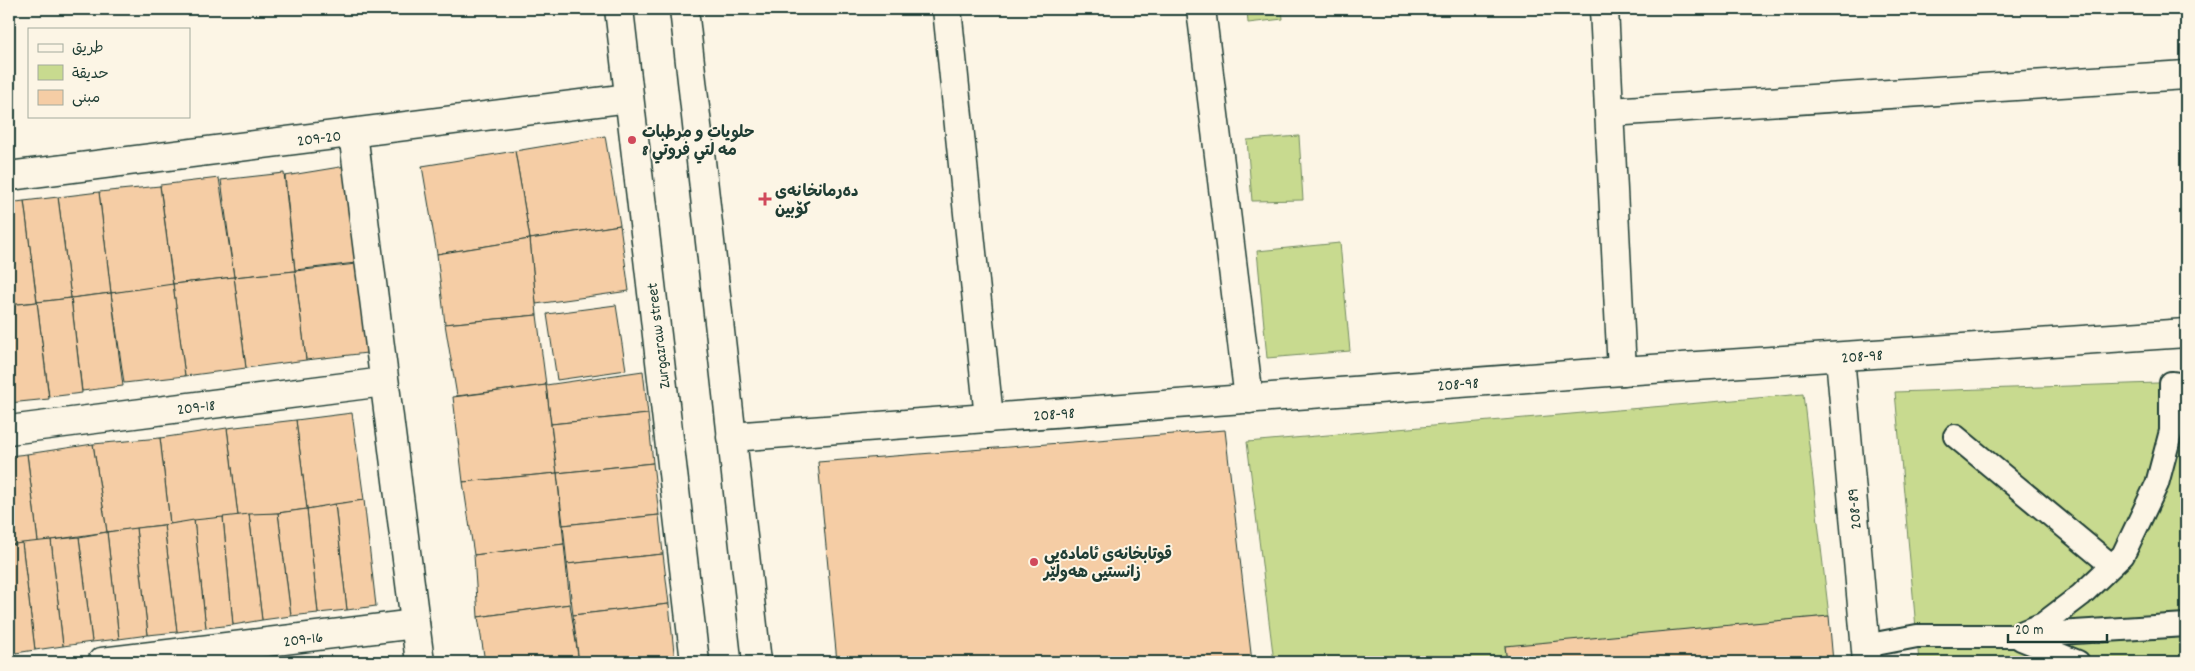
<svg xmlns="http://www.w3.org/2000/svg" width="2195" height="671" viewBox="0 0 2195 671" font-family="Dekko,'Playpen Sans Arabic',sans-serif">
<rect width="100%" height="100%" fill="#fcf5e5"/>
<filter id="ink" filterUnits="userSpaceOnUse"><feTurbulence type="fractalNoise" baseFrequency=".02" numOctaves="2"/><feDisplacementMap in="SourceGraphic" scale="10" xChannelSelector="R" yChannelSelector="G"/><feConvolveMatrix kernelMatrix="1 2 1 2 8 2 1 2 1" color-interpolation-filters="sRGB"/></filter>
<g filter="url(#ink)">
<g fill="#c8da8f" stroke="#748c62">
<path d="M1247,9H1282L1283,19L1248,23Z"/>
<path d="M1299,136L1303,200L1252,201L1247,140Z"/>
<path d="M1340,243L1350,351L1267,358L1257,251Z"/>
<path d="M2186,382V662H1919L1895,392Z"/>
<path d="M1803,394L1829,616L1505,647L1507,662H1274L1247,442Z"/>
</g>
<g fill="#f5cda5" stroke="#1f3d34">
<path d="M605,136L620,225L530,239L515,151Z"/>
<path d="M515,151L530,239L437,254L422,166Z"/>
<path d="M346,166L356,263L295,270L285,176Z"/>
<path d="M284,173L295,271L234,277L221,180Z"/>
<path d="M219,178L234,277L173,284L160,185Z"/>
<path d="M160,186L173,286L111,293L99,192Z"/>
<path d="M99,192L111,293L71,298L58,197Z"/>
<path d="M58,197L71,298L37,302L24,201Z"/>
<path d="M24,201L37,302L9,305V203Z"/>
<path d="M620,225L629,291L536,304L530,239Z"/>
<path d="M530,239L537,315L445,324L437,254Z"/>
<path d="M356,264L367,353L306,360L295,271Z"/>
<path d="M295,271L306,360L246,368L234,277Z"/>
<path d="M234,277L246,368L185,376L173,284Z"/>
<path d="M173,284L185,376L124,383L111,293Z"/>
<path d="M111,293L123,386L82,391L71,298Z"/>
<path d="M71,298L82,393L49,397L37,302Z"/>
<path d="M37,302L49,399L9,403V305Z"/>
<path d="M616,305L626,370L557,380L547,314Z"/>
<path d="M537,315L546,385L457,396L445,324Z"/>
<path d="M643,371L648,414L551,424L546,385Z"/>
<path d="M546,385L557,473L463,482L453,397Z"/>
<path d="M352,413L364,500L307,509L296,420Z"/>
<path d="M648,414L653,463L557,473L551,424Z"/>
<path d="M296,420L307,509L278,513L238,516L227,428Z"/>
<path d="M227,428L238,516L170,524L160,438Z"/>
<path d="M1225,430L1252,662H837L818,462Z"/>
<path d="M160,438L170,524L107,532L93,444Z"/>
<path d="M93,444L107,532L38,542L27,454Z"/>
<path d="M27,454L38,542L9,545V456Z"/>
<path d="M653,463L659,515L563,525L557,473Z"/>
<path d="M557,473L564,544L474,555L463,482Z"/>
<path d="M364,500L376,606L347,610L335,504Z"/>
<path d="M335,504L347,610L318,613L307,509Z"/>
<path d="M307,509L318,613L291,616L278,513Z"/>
<path d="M278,513L291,616L262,620L249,514Z"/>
<path d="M249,514L262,620L233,625L223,517Z"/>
<path d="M659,515L663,554L567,564L563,525Z"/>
<path d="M223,517L233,625L206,628L194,520Z"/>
<path d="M194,520L206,628L177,632L164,525Z"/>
<path d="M164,525L177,632L148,635L136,528Z"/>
<path d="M136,528L148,635L119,639L107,532Z"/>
<path d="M107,532L119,639L92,642L79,537Z"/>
<path d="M79,537L92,642L63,646L51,540Z"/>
<path d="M51,540L63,646L35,650L22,543Z"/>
<path d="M22,543L35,650L9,654V545Z"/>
<path d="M564,544L570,604L478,617L474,555Z"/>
<path d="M663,554L669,604L573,615L567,564Z"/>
<path d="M570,604L579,662H485L478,617Z"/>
<path d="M669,604L675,662H579L573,615Z"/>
<path d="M1829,616L1833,662H1507L1505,646Z"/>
</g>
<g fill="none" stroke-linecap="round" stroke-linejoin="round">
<defs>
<g id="pedestrian">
<path d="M1955,436L2111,565"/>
<path d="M2026,635L2186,625"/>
<path d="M2021,639L2078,662"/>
<path d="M1865,646L1917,636H2013L2043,624L2081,595L2123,555L2157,484L2171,431V383L2186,385"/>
</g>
<g id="minor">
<path d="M947,9L989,418"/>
<path d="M1201,9L1249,399"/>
<path d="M1604,9L1622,371"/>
<path d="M1610,112L2186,75"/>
<path d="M353,133L420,662"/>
<path d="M9,176L629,98"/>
<path d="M1840,357L1867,662"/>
<path d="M9,430L384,382"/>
<path d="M731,437L1622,371L2186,333"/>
<path d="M102,662L415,624"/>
</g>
<g id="primary">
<path d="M619,9L695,662"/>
<path d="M684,9L757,662"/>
</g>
</defs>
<use href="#pedestrian" stroke="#1f3d34" stroke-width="26"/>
<use href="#minor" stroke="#1f3d34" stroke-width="31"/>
<use href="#primary" stroke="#1f3d34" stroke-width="31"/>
<use href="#pedestrian" stroke="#fcf5e5" stroke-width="22"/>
<use href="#minor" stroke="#fcf5e5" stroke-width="28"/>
<use href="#primary" stroke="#fcf5e5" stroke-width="28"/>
</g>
</g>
<g fill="#d1495b" stroke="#fcf5e5" stroke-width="2">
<circle cx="632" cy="140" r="5"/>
<path d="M762.5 191.5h5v5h5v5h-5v5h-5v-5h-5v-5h5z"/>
<circle cx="1034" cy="562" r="5"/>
</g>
<g text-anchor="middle" stroke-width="4" stroke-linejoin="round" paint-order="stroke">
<g font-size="16" font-weight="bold" fill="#1f3d34" stroke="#fcf5e5" text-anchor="start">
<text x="642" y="137">حلويات و مرطبات<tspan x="642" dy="18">مه لتي فروتي 8</tspan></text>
<text x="775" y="196">دەرمانخانەی<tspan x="775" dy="18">کۆبین</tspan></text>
<text x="1044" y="559">قوتابخانەی ئامادەیی<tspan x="1044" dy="18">زانستیی هەولێر</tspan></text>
</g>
<g font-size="16" fill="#1f3d34" stroke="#fcf5e5">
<text transform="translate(319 137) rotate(-7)" y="6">209-20</text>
<text transform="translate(657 336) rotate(-97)" y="6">Zurgazraw street</text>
<text transform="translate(1862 355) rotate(-4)" y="6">208-98</text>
<text transform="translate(1458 383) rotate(-4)" y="6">208-98</text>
<text transform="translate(196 406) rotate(-7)" y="6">209-18</text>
<text transform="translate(1054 413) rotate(-4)" y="6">208-98</text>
<text transform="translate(1853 509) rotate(-95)" y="6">208-89</text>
<text transform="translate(303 638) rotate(-7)" y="6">209-16</text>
</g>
</g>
<rect width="2195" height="671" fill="none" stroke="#fcf5e5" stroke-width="30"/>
<rect x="15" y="15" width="2165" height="641" fill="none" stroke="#1f3d34" stroke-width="2" filter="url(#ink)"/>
<rect x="28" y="28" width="162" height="90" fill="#fcf5e5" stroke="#a4ab9e"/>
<rect x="38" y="44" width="25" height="8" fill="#fcf5e5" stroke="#a4ab9e"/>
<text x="72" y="52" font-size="15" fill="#1f3d34">طريق</text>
<rect x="38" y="65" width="25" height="15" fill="#c8da8f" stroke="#a4ab9e"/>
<text x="72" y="78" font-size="15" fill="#1f3d34">حديقة</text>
<rect x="38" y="90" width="25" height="15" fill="#f5cda5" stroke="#a4ab9e"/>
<text x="72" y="102" font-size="15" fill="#1f3d34">مبنى</text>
<path d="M2008 634v8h99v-8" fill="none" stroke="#1f3d34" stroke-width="2.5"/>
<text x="2015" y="634" font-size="15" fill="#1f3d34" stroke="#fcf5e5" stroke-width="4" paint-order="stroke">20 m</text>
</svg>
